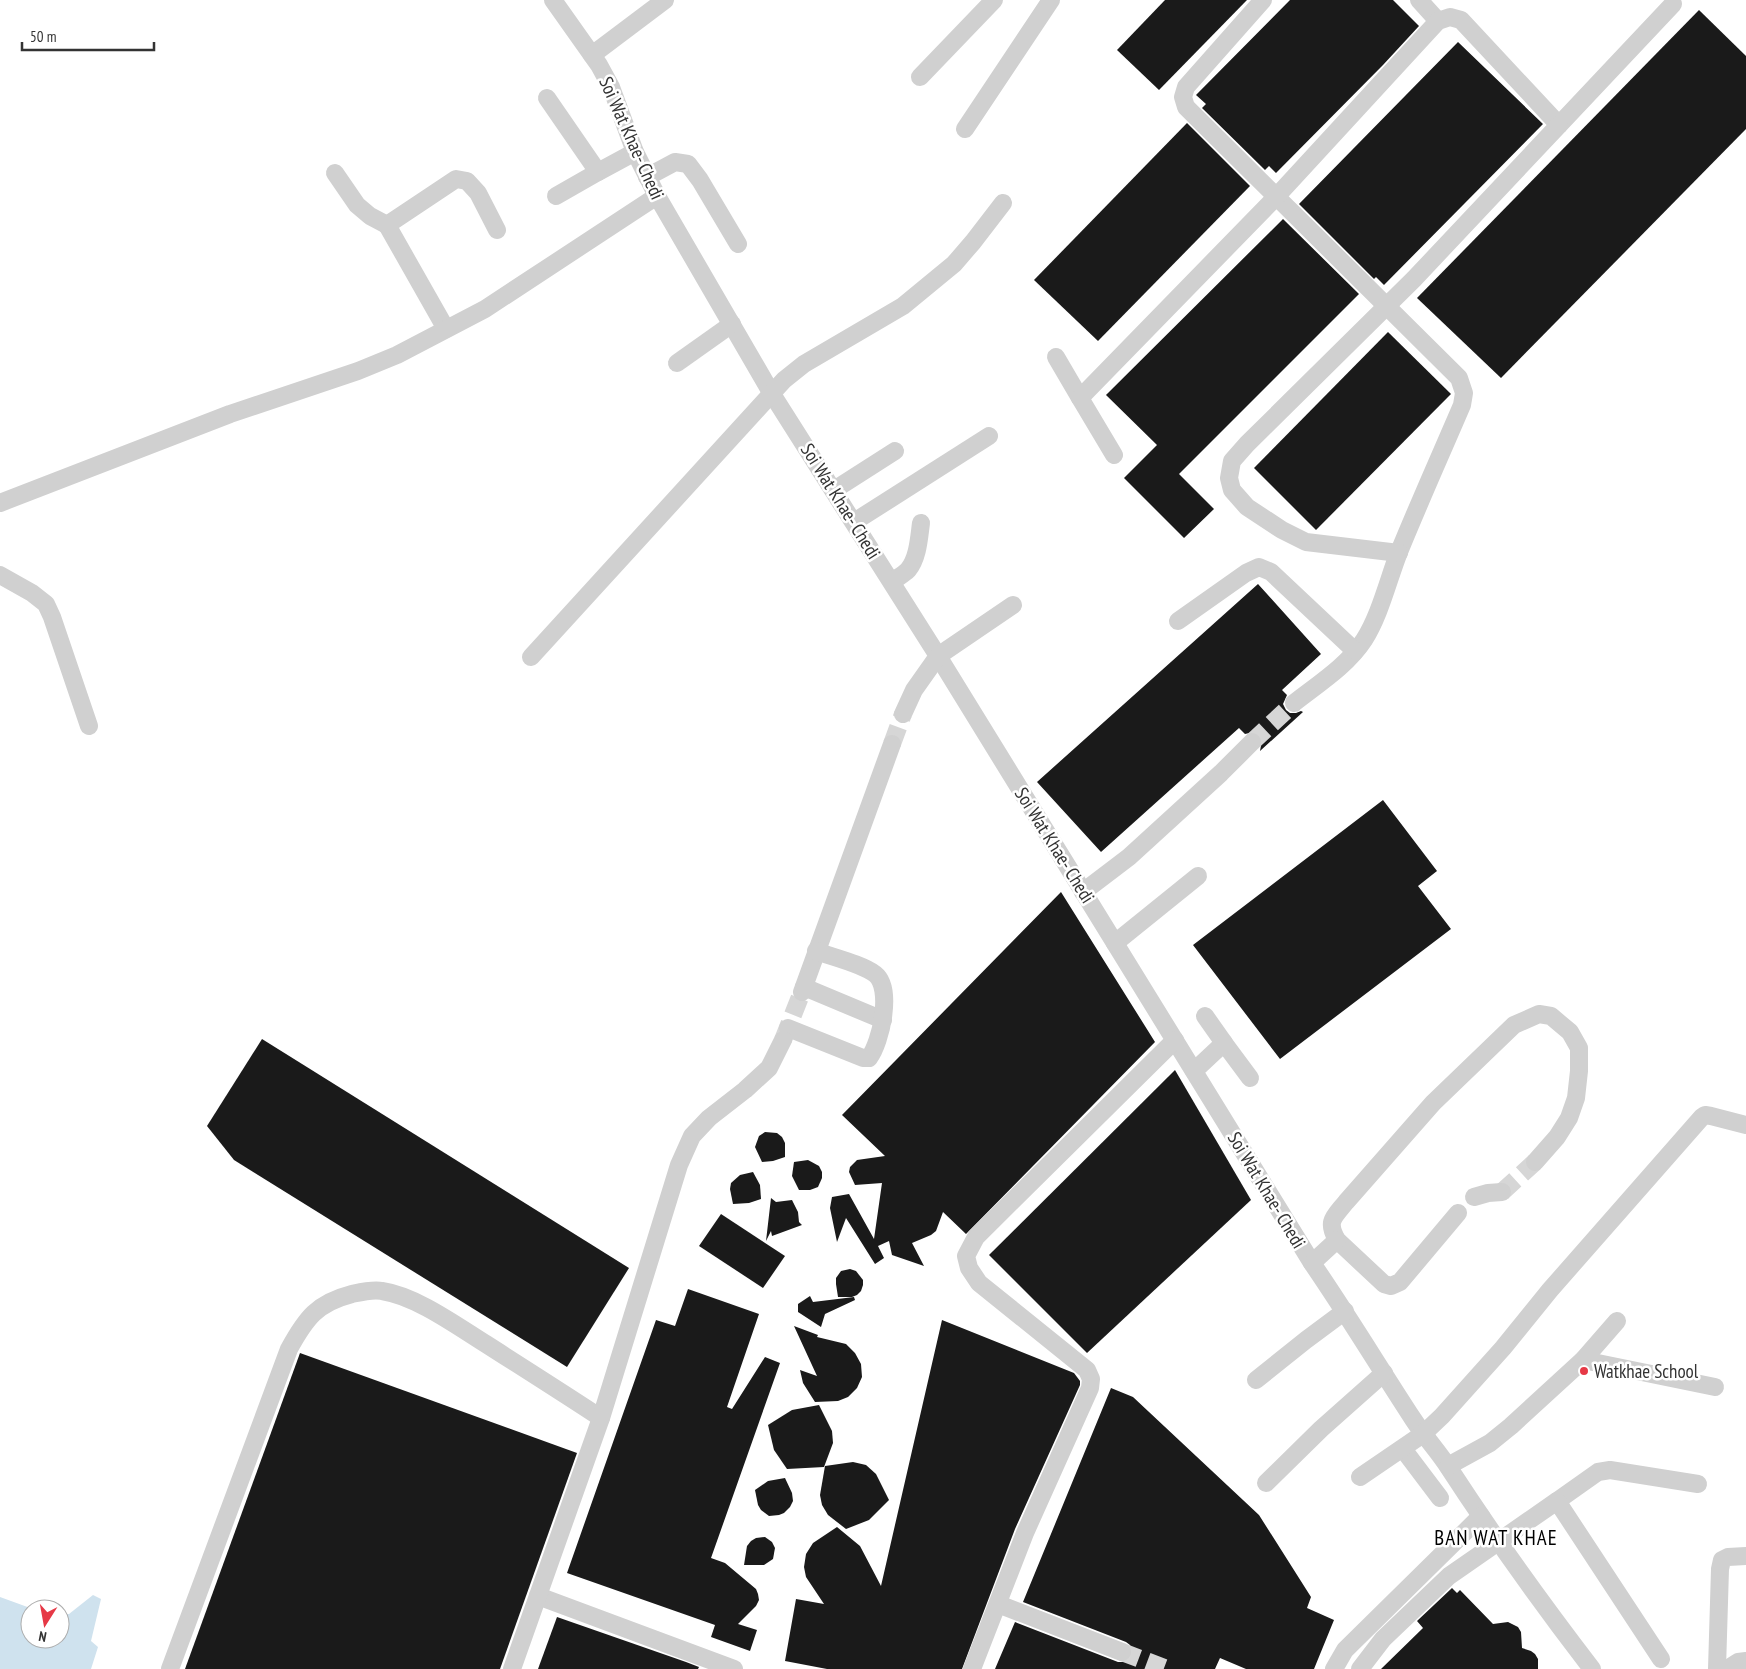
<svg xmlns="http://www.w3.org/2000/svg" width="1746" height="1669" viewBox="0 0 1746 1669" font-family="'PT Sans Narrow',sans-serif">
<rect width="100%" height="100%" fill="#fff"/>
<path fill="#cfe2ee" d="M93,1595L101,1599L91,1641L98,1647L91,1669H0V1597L33,1609H30V1639H60V1614H69Z"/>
<g fill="#1a1a1a">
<path d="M1165,0H1247L1159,90L1117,50Z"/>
<path d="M1290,0H1393L1419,26L1383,65L1276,173L1269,166L1265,170L1202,108L1206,104L1196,95Z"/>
<path d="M1699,10L1746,56V129L1501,378L1417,298Z"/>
<path d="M1458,42L1543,124L1384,285L1376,277L1374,279L1299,204Z"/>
<path d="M1187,123L1250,186L1098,341L1034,280Z"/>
<path d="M1283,219L1359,294L1179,474L1214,509L1184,538L1124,478L1157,445L1106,395Z"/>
<path d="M1388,332L1451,394L1316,530L1254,468Z"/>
<path d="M1258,584L1321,654L1282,690L1287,695L1283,704L1286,710L1290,713H1296L1301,711L1303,712L1260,751L1262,740L1260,735L1254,732L1245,734L1239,728L1101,852L1037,782Z"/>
<path d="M1383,800L1437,871L1418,886L1451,929L1280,1059L1193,945Z"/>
<path d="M1061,892L1155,1042L966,1234L943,1212L936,1231L931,1235L912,1243L924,1266L892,1255L889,1241L878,1246L884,1258L875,1264L846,1218L837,1242L830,1208L832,1197L849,1194L874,1239L882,1183L855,1185L849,1172L850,1167L857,1160L885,1156L842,1115Z"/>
<path d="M262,1039L629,1268L567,1367L234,1160L207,1126Z"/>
<path d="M1175,1070L1251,1200L1087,1353L989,1255Z"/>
<path d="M765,1132L777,1133L782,1137L785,1143V1157L773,1161L762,1162L755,1147L759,1136Z"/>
<path d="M808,1160L819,1166L822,1172V1178L818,1187L810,1190H799L792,1176L794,1162Z"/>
<path d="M753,1172L760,1185L761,1199L749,1203L733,1204L730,1189L731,1183L740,1175Z"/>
<path d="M771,1198L776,1202L792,1200L798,1212L799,1222L802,1225L772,1236L771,1231L766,1241Z"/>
<path d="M721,1214L785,1256L763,1288L699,1246Z"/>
<path d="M850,1269L856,1271L863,1280V1285L861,1291L857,1295L852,1297H838L836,1284V1278L841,1271Z"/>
<path d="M688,1289L759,1314L727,1407L732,1409L765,1357L780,1363L711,1558L725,1563L756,1589L758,1594L759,1600L756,1606L738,1624L757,1630L750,1651L711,1637L715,1625L567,1573L656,1320L675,1326Z"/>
<path d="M810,1296L813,1302L854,1297L855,1300L825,1314L821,1327L798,1312V1304Z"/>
<path d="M942,1320L1074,1373L1080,1381V1385L1015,1529L962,1669H827L785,1661L796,1599L824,1604L806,1577L804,1567L806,1554L813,1543L837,1527L860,1546L881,1586Z"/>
<path d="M794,1326L818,1335L817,1337L846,1344L855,1353L861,1364L862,1377L857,1388L848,1397L838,1401L815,1402L803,1383L800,1370L817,1376Z"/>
<path d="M300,1353L577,1453L500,1669H185Z"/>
<path d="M1111,1388L1133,1397L1259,1515L1311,1597L1307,1608L1334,1620L1314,1669H1246L1220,1658L1215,1669H995L1015,1622L1118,1662H1124L1132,1656V1650L1130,1645L1126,1642L1023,1602Z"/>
<path d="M819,1405L832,1431L833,1443L824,1467L787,1469L774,1450L768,1425L792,1410Z"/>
<path d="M853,1462L866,1465L876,1474L889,1500L869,1520L846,1529L828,1515L822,1505L820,1495L825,1466Z"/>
<path d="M785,1478L792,1493L793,1501L790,1507L784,1513L779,1515L769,1516L761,1510L758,1505L755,1490L768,1481Z"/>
<path d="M765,1537L772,1542L775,1548L773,1559L764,1565H744L747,1546L751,1541L756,1538Z"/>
<path d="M1452,1588L1457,1593L1460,1590L1493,1624L1508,1622L1518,1627L1521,1632L1522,1648L1531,1651L1535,1654L1538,1659V1669H1381L1423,1628L1417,1621Z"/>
<path d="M557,1617L686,1662L699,1667L698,1669H538Z"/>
</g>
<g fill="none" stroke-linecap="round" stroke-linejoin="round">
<g stroke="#d6d6d6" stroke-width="18" stroke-dasharray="18 9" stroke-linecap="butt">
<path d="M1252,742L1294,703"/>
<path d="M892,744L903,714"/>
<path d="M783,1040L802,992"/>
<path d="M1502,1192L1535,1162"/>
<path d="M1122,1652L1167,1669"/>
</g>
<g stroke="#d0d0d0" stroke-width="18">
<path d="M553,0L599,65L611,87L635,152L657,196L772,394L938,656L1312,1263C1347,1314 1379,1367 1413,1419C1424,1436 1438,1451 1449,1468C1494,1537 1542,1604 1592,1669"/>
<path d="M1263,0L1186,87L1183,97L1186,107L1459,378L1464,393L1462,405C1441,454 1419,503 1399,552C1388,580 1380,615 1364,640C1347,666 1318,684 1294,703"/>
<path d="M1419,0L1438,21"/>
<path d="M592,55L665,0"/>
<path d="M920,77L994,0"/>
<path d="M547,98L598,172L635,152"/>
<path d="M965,129L1051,0"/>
<path d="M335,173L357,205L370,216L387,225"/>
<path d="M647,177L675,162L688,164L700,180L738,244"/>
<path d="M556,196L598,172"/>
<path d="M446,329L387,225L456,179L467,181L478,193L497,230"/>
<path d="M1056,357L1080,398"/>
<path d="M677,363L732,324"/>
<path d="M1114,455L1080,398L1276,197L1438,21L1450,17L1461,20L1559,125L1673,4"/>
<path d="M834,490L895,451"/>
<path d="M0,503L230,414L358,371L397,355L485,309L657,196"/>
<path d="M854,522L989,436"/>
<path d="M1399,553L1306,542L1282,530L1247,507L1232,490L1229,478L1232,461L1247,444L1414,279L1559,125"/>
<path d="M0,575L32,593L46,604L52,617L89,726"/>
<path d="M892,582C897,578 904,574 908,570C918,558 919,538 921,523"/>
<path d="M1178,621L1246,573L1259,567L1271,572L1355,651"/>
<path d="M531,657L784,380L804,364L903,306L954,264L973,242L1003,203"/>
<path d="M903,714L914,690L938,656L1013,605"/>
<path d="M1083,892L1129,857L1221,773L1252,742"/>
<path d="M1115,943L1198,876"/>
<path d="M804,987L883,1020"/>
<path d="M802,992L892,744"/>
<path d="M1205,1016L1224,1043"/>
<path d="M788,1028L863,1058H869C881,1042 893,988 875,974C862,964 832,957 816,951"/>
<path d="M1194,1071L1224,1043L1250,1078"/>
<path d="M1474,1197L1488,1193L1502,1192"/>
<path d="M1458,1213L1400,1282L1391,1286L1384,1284L1337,1240C1326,1221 1334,1217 1346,1202L1433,1103L1514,1025L1539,1014L1551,1016L1570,1032L1579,1048V1071L1576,1098L1569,1118L1557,1137L1535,1162"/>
<path d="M1312,1263L1337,1240"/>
<path d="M1583,1360L1715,1387"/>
<path d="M1256,1380L1306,1340L1345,1311"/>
<path d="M1403,1449L1440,1498"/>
<path d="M1448,1466L1490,1443L1511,1426L1583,1360L1617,1321"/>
<path d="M1360,1477L1423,1434L1442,1416L1503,1348L1550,1290L1702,1117L1705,1115L1711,1116L1746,1125"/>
<path d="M1266,1483L1321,1429L1384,1373"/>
<path d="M1557,1501L1598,1472L1610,1470L1698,1484"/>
<path d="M538,1596L734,1669"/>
<path d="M998,1604L1122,1652"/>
<path d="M170,1669L289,1349C306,1318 317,1303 352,1294C361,1292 373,1289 382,1291C416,1296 457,1326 486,1344C525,1369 563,1393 601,1418"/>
<path d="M512,1669L601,1418L679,1165L692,1136L709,1118L745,1090L769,1068L783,1040"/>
<path d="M972,1669L1025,1533L1090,1388L1091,1379L1087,1370L979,1283L969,1268L966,1256L976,1237L1175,1040"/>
<path d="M1334,1669L1345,1650L1481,1516"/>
<path d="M1360,1669L1383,1639L1449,1576L1557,1501L1661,1659"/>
<path d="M1717,1669L1720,1569L1722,1560L1728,1557L1746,1556"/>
<path d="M1727,1669L1738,1662L1746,1661"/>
</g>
</g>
<circle fill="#e63946" stroke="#fff" stroke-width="2" cx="1584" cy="1371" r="5"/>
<g text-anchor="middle" stroke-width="5" stroke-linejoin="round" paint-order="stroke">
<g font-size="19" fill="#333" stroke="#fff">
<text transform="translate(632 138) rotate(66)" y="7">Soi Wat Khae- Chedi</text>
<text transform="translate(841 501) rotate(58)" y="7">Soi Wat Khae- Chedi</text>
<text transform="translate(1055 845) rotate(58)" y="7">Soi Wat Khae- Chedi</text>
<text transform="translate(1267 1190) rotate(59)" y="7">Soi Wat Khae- Chedi</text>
</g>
<g font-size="19" fill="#333" stroke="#fff" text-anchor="start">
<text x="1594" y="1378">Watkhae School</text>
</g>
<g font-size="21" letter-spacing="1" fill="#000" stroke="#fff">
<text x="1496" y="1545">BAN WAT KHAE</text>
</g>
</g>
<g transform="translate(45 1624) rotate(191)"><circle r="24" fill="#ffffff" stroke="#adadad"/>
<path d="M0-4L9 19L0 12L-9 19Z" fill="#e63946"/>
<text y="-8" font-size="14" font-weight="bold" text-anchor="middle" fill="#333333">N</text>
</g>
<path d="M22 42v8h132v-8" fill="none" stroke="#333333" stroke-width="2.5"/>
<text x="30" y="42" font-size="15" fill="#333333" stroke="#ffffff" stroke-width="4" paint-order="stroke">50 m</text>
</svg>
